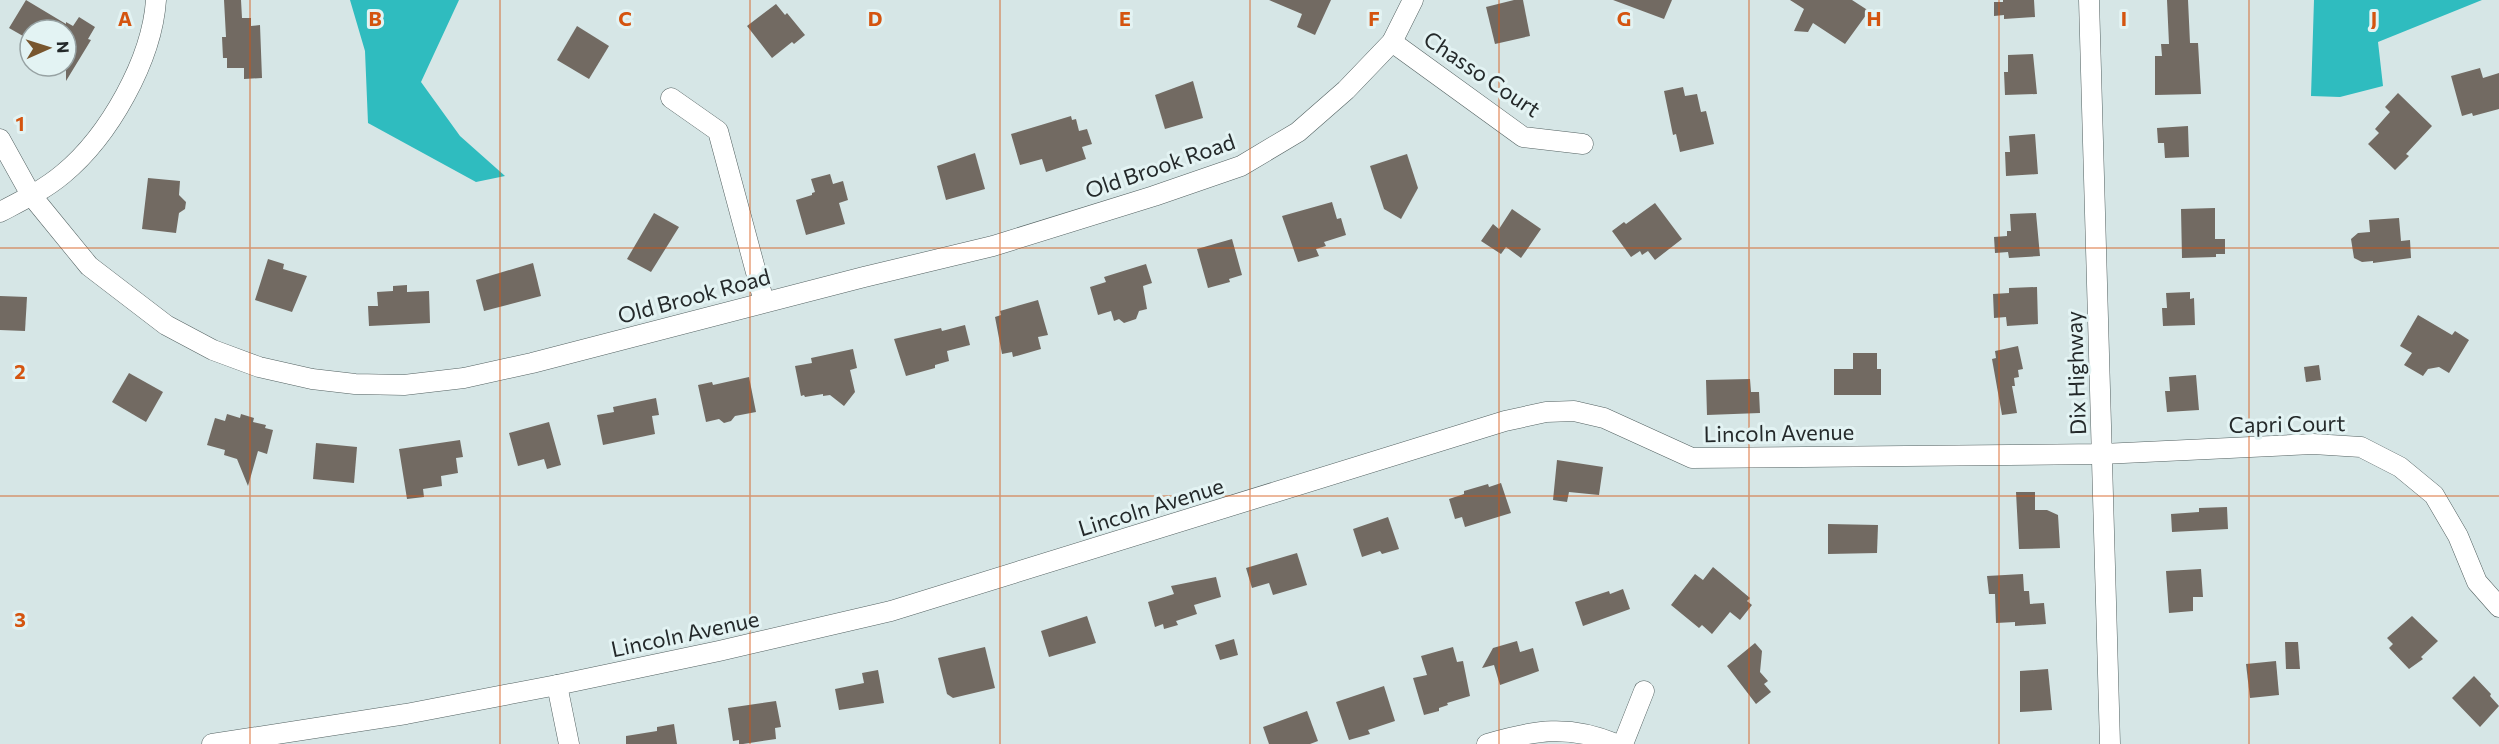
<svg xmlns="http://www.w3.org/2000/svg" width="2499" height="744" viewBox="0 0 2499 744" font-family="Commissioner,sans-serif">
<rect width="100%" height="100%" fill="#d6e6e6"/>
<g fill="#2fbcbf">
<path d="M350,0H459L421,82L460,136L505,176L476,182L368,123L365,51Z"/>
<path d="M2314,0H2482L2378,42L2383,86L2340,97L2311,96Z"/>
</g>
<g fill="#726a62">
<path d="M26,0L66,24V22L73,26L79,17L95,27L88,39L91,40L66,81V30H30V40L9,28Z"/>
<path d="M224,0H241L242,18H251V26L260,25L262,78L244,79V68H227V58H223L222,37H226Z"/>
<path d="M1269,0H1331L1315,35L1297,27L1302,14Z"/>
<path d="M1514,0H1523L1530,36L1495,44L1486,7Z"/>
<path d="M1613,0H1672L1664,19Z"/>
<path d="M1790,0H1852L1869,11L1845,44L1813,23L1808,32L1794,31L1804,9Z"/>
<path d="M2003,0H2034L2035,17L2004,19V15L1994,16V2H2003Z"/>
<path d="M2167,0H2188L2190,43H2198L2201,94L2155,95V56H2162L2161,44H2169Z"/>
<path d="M776,4L785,15L787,13L805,35L794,44L792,42L772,58L747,26Z"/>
<path d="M577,26L609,46L589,79L557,60Z"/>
<path d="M2033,54L2037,94L2005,95L2004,72H2008V55Z"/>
<path d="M2480,68L2483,78L2499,73V109L2473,116L2472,113L2462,116L2451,76Z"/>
<path d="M1193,81L1203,118L1165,129L1155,95Z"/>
<path d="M1683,87L1685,96L1697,94L1701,112L1706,111L1714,144L1680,152L1676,134L1673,135L1664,91Z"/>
<path d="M2398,93L2432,126L2406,154L2409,156L2395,170L2368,144L2379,133L2375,129L2390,112L2385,107Z"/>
<path d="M1071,116L1072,120L1076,119L1079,131L1087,129L1092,144L1082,147L1086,159L1046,172L1042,159L1020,165L1011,134Z"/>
<path d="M2188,126L2189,157L2165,158L2164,143H2158L2157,128Z"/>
<path d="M2035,134L2038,174L2006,176L2005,152H2010L2009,136Z"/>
<path d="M975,153L985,189L946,200L937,166Z"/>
<path d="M1407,154L1418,188L1401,219L1384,209L1370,166Z"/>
<path d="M830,174L833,184L843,181L848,200L839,203L845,224L806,235L796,200L812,195V193L815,192L811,179Z"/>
<path d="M148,178L180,181L179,195L186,202L185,209L179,213L176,233L142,229Z"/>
<path d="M1332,202L1337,219L1341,218L1346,235L1324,242L1326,246L1316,249L1319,256L1298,262L1282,216Z"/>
<path d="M1655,203L1682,239L1655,260L1648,251L1642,255L1640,251L1631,257L1612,231L1624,222L1626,224Z"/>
<path d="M2215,208V239H2225V254H2216V257L2182,258L2181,209Z"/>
<path d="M1512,209L1541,229L1521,258L1506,247L1501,254L1481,241L1493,224L1499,229Z"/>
<path d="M654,213L679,227L651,272L627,259Z"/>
<path d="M2036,213L2040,256L2009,258L2008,252L1995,253L1994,237L2007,236V231H2011L2010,214Z"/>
<path d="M2399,218L2401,241L2410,240L2411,258L2373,263V261L2362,262L2354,258L2351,239L2358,233L2370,232L2369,220Z"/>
<path d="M1232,239L1242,275L1229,279L1230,282L1208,288L1197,249Z"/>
<path d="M268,259L284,264L283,269L307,276L292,312L255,300Z"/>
<path d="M533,263L541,296L484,311L476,280Z"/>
<path d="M1146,264L1152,283L1143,286L1147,309L1139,311L1136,319L1124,323L1119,319L1114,321L1111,311L1098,315L1090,287L1106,282L1104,277Z"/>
<path d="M407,285V292L429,291L430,323L369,326L368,306H378L377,292L393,291V286Z"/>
<path d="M2037,287L2038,324L2007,326L2006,317L1994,318L1993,294L2009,293V288Z"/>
<path d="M2190,292V299L2194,298L2195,325L2163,326L2162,308H2167L2166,293Z"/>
<path d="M0,296L27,297L25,331L0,330Z"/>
<path d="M1038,300L1048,335L1038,337L1041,349L1013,357L1012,352L1002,354L995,317L1001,315L1000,311Z"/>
<path d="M2418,315L2452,335L2455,331L2469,340L2449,373L2439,367L2428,369L2423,376L2404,365L2412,353L2400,346Z"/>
<path d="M965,325L970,345L947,351L949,361L935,365V368L906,376L894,339L941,328L942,331Z"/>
<path d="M2018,346L2023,369L2018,370L2019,377L2014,378L2015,386H2012L2017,413L2002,415L1992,359L1996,358L1995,351Z"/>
<path d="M853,349L857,368L850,370L855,392L844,406L830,395L823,396V394L805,397L804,395L801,396L795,366L812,363L811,358Z"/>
<path d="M1853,353H1877V369H1881V395H1834V369H1853Z"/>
<path d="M2319,365L2321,380L2306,382L2304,367Z"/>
<path d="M129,373L163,392L146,422L112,402Z"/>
<path d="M2196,375L2199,410L2167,412L2165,391H2170L2169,377Z"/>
<path d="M749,377L756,412L735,416L731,421L724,423L719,419L706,422L698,385L712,382L713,385Z"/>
<path d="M1750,379L1751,392H1759L1760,413L1707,415L1706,380Z"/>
<path d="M656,398L659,415L652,416L655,434L603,445L597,415L614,412L613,407Z"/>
<path d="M227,414L240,418L241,414L254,418L253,422L266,425L265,428L273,430L267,454L258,451L248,486L237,459L224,455L225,450L207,445L215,418L225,421Z"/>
<path d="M549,422L561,465L547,469L544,459L518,466L509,433Z"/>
<path d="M460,440L463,457L456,458L458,473L441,476L442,486L423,489L424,497L407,499L399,449Z"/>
<path d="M316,443L357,447L354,483L313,479Z"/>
<path d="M1557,460L1603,467L1599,495L1569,492L1567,502L1553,500Z"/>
<path d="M1501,483L1511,513L1465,527L1462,517L1455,519L1449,499L1464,494V491L1488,484L1489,487Z"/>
<path d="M2016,492H2035V510H2047L2058,515L2060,548L2019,549Z"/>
<path d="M2227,507L2228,529L2172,532L2171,514L2199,512V508Z"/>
<path d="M1388,517L1399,549L1382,554L1380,551L1362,557L1353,529Z"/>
<path d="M1828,524L1878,525L1877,553L1828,554Z"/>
<path d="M1297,553L1307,585L1273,595L1269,583L1252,588L1246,568Z"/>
<path d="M1713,567L1750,598L1747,601L1752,605L1740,620L1730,612L1712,634L1702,625L1699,628L1671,605L1695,574L1703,580Z"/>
<path d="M2201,569L2203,597H2193V611L2169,613L2166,571Z"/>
<path d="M2023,574L2024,591H2029L2030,604L2044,603L2046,624L2015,626V622L1996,623L1995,594H1989L1987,576Z"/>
<path d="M1216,577L1221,597L1194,605L1197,614L1176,621L1178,625L1164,629L1163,624L1155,627L1148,602L1174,594L1171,586Z"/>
<path d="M1623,589L1630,609L1583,626L1575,602L1609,591L1610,594Z"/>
<path d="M1087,616L1096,643L1049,657L1041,631Z"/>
<path d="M2412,616L2438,641L2421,657L2423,659L2409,669L2389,648L2393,644L2387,638Z"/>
<path d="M1234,639L1238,655L1220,660L1215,645Z"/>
<path d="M1517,641L1520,652L1533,648L1539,671L1500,685L1494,665L1482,668L1493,648Z"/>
<path d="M2285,642H2298L2300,669H2286Z"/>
<path d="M1755,643L1762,651L1760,672L1768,681L1764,684L1771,692L1756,704L1727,666Z"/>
<path d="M985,647L995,688L953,698L947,694L938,658Z"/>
<path d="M1453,647L1457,662L1463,661L1470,696L1447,703L1448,705L1439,708V711L1424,715L1413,678L1427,675L1421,656Z"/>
<path d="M2276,661L2279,695L2250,698L2246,664Z"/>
<path d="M2048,669L2052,710L2020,712V671Z"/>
<path d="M878,670L884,703L839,710L835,689L864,683L862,673Z"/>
<path d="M2474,676L2491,694L2490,696L2499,706L2480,727L2452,698Z"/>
<path d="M1384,686L1395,721L1368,730L1370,734L1349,740L1336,702Z"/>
<path d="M776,701L781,727L775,728L776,739L743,744H739V740L733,741L728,708Z"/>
<path d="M1307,711L1318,741L1310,744H1269L1263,727Z"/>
<path d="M674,724L677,744H626V736L657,731V727Z"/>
</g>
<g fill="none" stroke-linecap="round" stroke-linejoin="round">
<defs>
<g id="minor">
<path d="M2089,0L2110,744"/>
<path d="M1392,42L1523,137L1583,144"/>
<path d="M671,98L718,131L764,302"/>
<path d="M0,139L31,195L89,266L166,325L213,350L259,367L312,379L355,384L404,385L464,378L532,363L864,277L993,246L1154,196L1241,166L1298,132L1346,90L1392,42L1413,0"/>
<path d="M0,212C21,201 44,190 63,174C109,136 152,60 156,0"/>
<path d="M557,685L569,744"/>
<path d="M212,744L406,714L557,685L719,651L891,611L1505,421L1546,412L1574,411L1604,418L1692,458L2102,454L2313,444L2361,447L2400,467L2434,495L2458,536L2477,582L2499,607"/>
<path d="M1487,744C1534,730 1569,724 1616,744"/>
<path d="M1623,744L1644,691"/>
</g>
</defs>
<use href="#minor" stroke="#536161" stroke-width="21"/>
<use href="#minor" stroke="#fff" stroke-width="20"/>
</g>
<path fill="none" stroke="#d4540f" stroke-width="1.5" stroke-opacity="0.55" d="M250,0V744M500,0V744M750,0V744M1000,0V744M1250,0V744M1499,0V744M1749,0V744M1999,0V744M2249,0V744M0,248H2499M0,496H2499"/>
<g text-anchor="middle" stroke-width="6" stroke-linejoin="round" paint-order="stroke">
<g font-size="22" fill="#24292a" stroke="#e3f3f3">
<text transform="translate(1482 74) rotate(34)" y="8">Chasso Court</text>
<text transform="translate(1160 166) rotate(-19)" y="8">Old Brook Road</text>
<text transform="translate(694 296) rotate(-15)" y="8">Old Brook Road</text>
<text transform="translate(2076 373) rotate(-92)" y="8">Dix Highway</text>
<text transform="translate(2287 424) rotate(-1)" y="8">Capri Court</text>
<text transform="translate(1779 433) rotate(-1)" y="8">Lincoln Avenue</text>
<text transform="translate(1151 507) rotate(-17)" y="8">Lincoln Avenue</text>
<text transform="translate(685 634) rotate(-12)" y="8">Lincoln Avenue</text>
</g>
</g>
<g font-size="20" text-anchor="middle" font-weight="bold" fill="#d4540f" stroke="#e3f3f3" stroke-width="6" stroke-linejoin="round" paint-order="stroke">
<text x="125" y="26">A</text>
<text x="375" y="26">B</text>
<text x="625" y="26">C</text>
<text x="875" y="26">D</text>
<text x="1125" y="26">E</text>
<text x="1374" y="26">F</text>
<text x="1624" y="26">G</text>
<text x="1874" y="26">H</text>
<text x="2124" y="26">I</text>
<text x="2374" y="26">J</text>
<text x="20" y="131">1</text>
<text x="20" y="379">2</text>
<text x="20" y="627">3</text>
</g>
<g transform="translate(48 48) rotate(87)"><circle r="28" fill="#e3f3f3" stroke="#97a2a3" stroke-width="1.5"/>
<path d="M0-4.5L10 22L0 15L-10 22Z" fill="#78562e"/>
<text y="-9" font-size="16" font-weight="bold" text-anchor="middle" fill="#24292a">N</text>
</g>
</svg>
